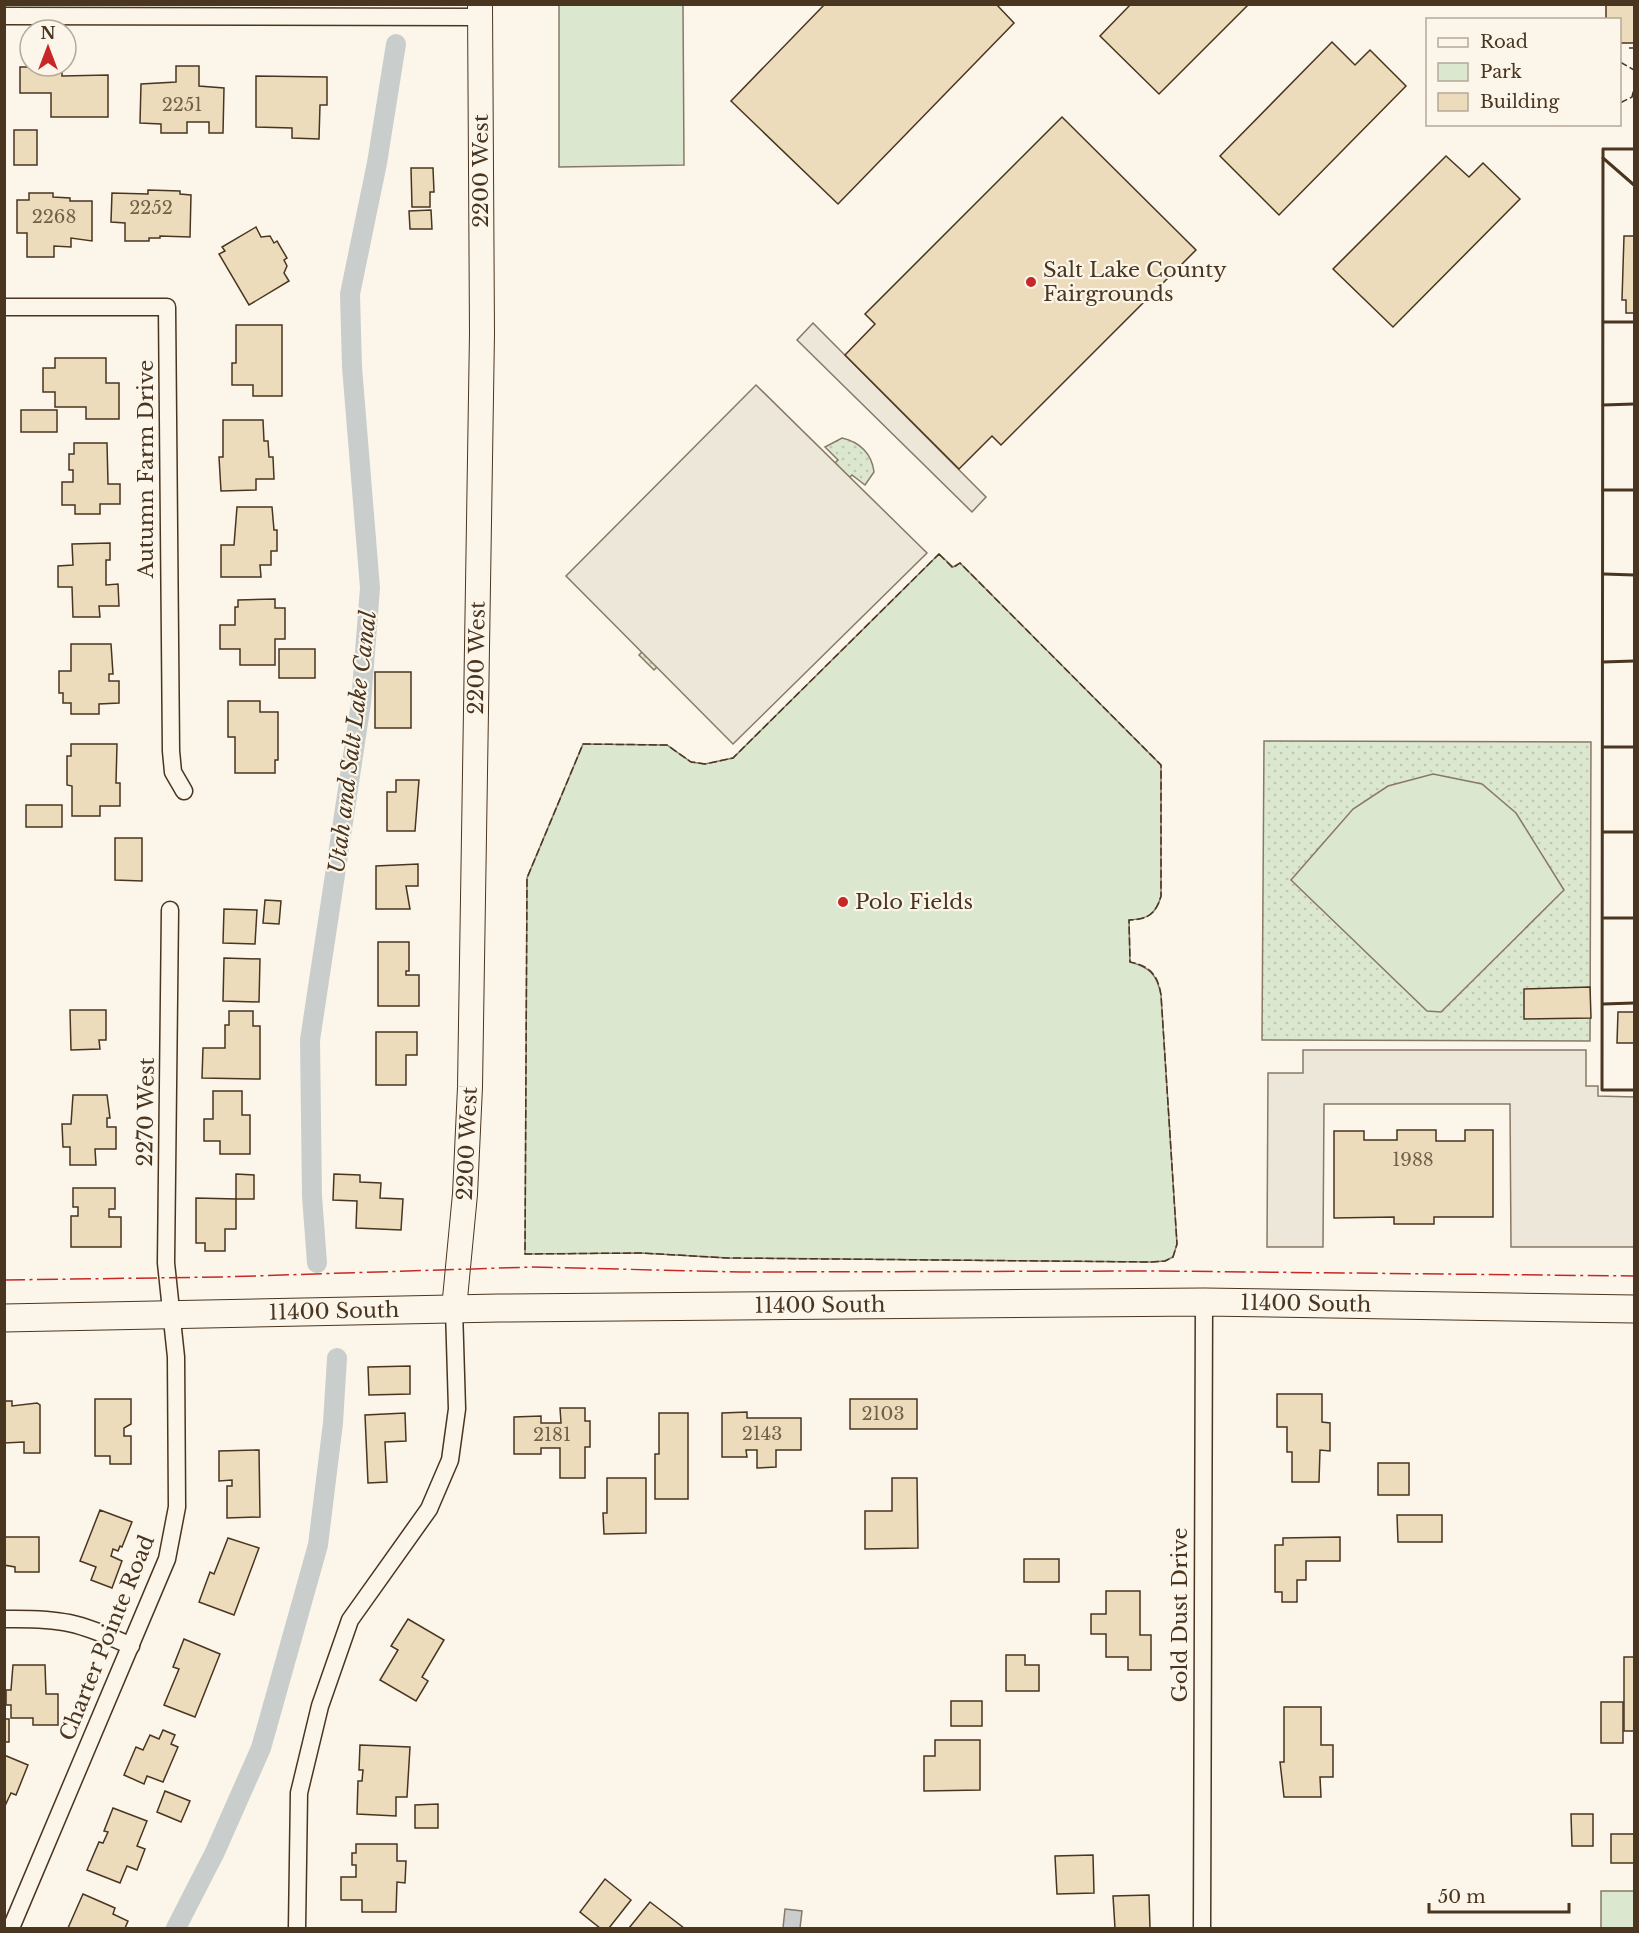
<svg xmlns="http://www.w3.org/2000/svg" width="1639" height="1933" viewBox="0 0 1639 1933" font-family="'Libre Baskerville',serif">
<defs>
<pattern id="green-dots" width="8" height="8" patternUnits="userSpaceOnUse" patternTransform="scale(1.5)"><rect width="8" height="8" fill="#dce7d0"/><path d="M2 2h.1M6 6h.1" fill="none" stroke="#bec7b2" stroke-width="1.8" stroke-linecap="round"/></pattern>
</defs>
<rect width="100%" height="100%" fill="#fbf6e9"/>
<g fill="url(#green-dots)" stroke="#887966" stroke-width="1.5">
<path d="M842,438C860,442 872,454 874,472L865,485L852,475L654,670L639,655L838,460L825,447Z"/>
<path d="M1264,741L1591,742L1590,1041L1262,1040Z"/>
</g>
<g fill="#dce7d0" stroke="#887966" stroke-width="1.5">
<path d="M559,5H683L684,165L559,167Z"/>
<path d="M939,554L953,567L960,563L1161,765V896C1156,915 1147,919 1129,920L1130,962C1149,967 1157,974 1161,995L1177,1244L1173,1257L1165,1261L1151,1262L728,1258L641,1253L525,1254L527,878L583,744L667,745L691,762L705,764L733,758Z"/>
<path d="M1433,774L1482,784L1516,813L1564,890L1441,1012L1427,1011L1291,880L1353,809L1388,786Z"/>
<rect x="1601" y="1891" width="33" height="37"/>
</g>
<g fill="#ede7d9" stroke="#887966" stroke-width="1.5">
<path d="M813,323L986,497L972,512L797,340Z"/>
<path d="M756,385L927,553L733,744L566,576Z"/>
<path d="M1303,1050H1586V1086H1598V1096L1634,1097V1247H1511L1510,1104H1324L1323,1247H1267L1268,1073H1303Z"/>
</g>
<path fill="#c9cecd" stroke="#887966" stroke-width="1.5" d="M785,1909L802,1911L800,1928H783Z"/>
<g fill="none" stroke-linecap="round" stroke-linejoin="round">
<g stroke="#c9cecd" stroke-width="20">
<path d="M317,1263L312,1196L310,1040L361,703L370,588L352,367L350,294L377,163L396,44"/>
<path d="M176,1928L215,1852L261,1748L318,1545L333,1423L337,1358"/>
</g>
</g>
<g fill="#ecdcbc" stroke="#4a3520" stroke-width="1.5">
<path d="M825,4H996L1014,23L838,204L731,101Z"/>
<path d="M1131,4H1249L1159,94L1100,36Z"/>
<path d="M1606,4H1634V43H1620V20H1606Z"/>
<path d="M1332,42L1355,65L1370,50L1406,86L1279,215L1220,156Z"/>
<path d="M176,66H199V86L224,88L223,133H209V122H187V133H161V124L140,123L141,84L176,82Z"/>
<path d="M20,67H62V76L108,75V117H51V93H20Z"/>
<path d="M256,76L327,77V105H320L319,139L292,138V128L256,127Z"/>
<path d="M1062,117L1196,250L1001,445L992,436L959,469L845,355L875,324L865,314Z"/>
<rect x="14" y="130" width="23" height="35"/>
<path d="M1446,156L1469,177L1483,163L1520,199L1393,327L1333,269Z"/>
<path d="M411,168H433L434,192H430V207H412Z"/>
<path d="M148,190L180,191V194L191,195L190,237L160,236V238H149V241H125V223L111,222L112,193L148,194Z"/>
<path d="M29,193H53V197L70,198V201H92V241L71,238V247L54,246V257H27V233H17V200H29Z"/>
<path d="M431,210L432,229H410L409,211Z"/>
<path d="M256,227L261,237L270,236L274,243L277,241L287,258L284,260L287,266L284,273L289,281L249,305L219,254L225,251L222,247Z"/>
<path d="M1624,236H1634V313H1626V300H1622Z"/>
<path d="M236,325H282V396H253V385H232V363H236Z"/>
<path d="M55,358H106V383H119V419H86V407H55V392H43V368H55Z"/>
<rect x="21" y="410" width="36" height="22"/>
<path d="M223,420H263L264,441H268L269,457H273L274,479H256V490L221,491L219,457H223Z"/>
<path d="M74,443H107L108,484H120V504H100V514H75V505H62V482H73V470H69V454H74Z"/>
<path d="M237,507H272L274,530H277V551H271V565H260L261,577H221V545H234Z"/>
<path d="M110,543V560H106V585L118,584L119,606H99L100,617H73L72,587H58V566L73,565L72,544Z"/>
<path d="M275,599V608H285V639H275V665H240V649H220V625H235V607H238V600Z"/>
<path d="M71,644H111L113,674H109V681H119V703L99,704V714H71V703H63V693H59V671H71Z"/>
<rect x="279" y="649" width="36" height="29"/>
<rect x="375" y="672" width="36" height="56"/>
<path d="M228,701H260V712H278V760H275V773H235V737H228Z"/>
<path d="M71,744H117L116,783H120V806H100V816H72V786L67,785V756H71Z"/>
<path d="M396,780H419L415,831H387V792H396Z"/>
<rect x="26" y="805" width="36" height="22"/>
<path d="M115,838H142V881L115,880Z"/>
<path d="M418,864V886H406L410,909H376V866Z"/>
<path d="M265,900L281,901L279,924L263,923Z"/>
<path d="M224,909L257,910L255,944L223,943Z"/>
<path d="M378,942H409V971H406V975H419V1006H378Z"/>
<path d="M224,958L260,959L259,1002L223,1001Z"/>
<path d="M1590,987L1591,1018L1524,1019V989Z"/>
<path d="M70,1010H106V1040H99L100,1049L71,1050Z"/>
<path d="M229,1011H253V1026H260V1079L202,1078L203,1048H225V1025H229Z"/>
<path d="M1618,1012H1634V1043H1617Z"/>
<path d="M376,1032H417V1055H406V1085H376Z"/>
<path d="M213,1091H242V1115H250V1154H220V1141H204V1119H213Z"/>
<path d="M73,1095H107L110,1118H107V1127H116V1149H95L96,1165H70V1147H63L62,1124H71Z"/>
<path d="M1397,1130H1436V1141H1465V1130H1493V1217H1434V1224H1394V1217L1334,1218V1131H1364V1140H1397Z"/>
<path d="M236,1174L254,1175V1199H236Z"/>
<path d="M334,1174L360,1175V1182L381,1183L380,1198L403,1199L401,1230L356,1228L357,1201L333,1200Z"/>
<path d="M73,1188H115V1209H109V1217H121V1247H71V1216H78V1207H73Z"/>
<path d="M196,1198L236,1199V1229H225V1251H205V1243H196Z"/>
<path d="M410,1366V1394L369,1395L368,1367Z"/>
<path d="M1277,1394H1322V1422L1330,1423V1451L1320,1450L1319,1482H1292V1452H1287V1427H1277Z"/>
<path d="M95,1399H131V1424L124,1428V1436H131V1464H110V1456H95Z"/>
<rect x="850" y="1399" width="67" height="30"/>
<path d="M4,1401H12V1406L37,1403L40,1405V1453H24V1442L4,1443Z"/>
<path d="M560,1408H585V1421H590V1447H585V1478H560V1448H541V1454H514V1417L541,1416V1423H561Z"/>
<path d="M747,1412V1418H801V1450H776V1467L757,1468V1450H746L747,1457H722V1413Z"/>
<path d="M405,1413L406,1441L385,1442L387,1482L368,1483L365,1415Z"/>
<path d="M659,1413H688V1499H655V1454H659Z"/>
<path d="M259,1450L260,1517L227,1518V1486H232V1480L219,1481V1451Z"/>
<rect x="1378" y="1463" width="31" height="32"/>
<path d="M607,1478H646V1533L604,1534L603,1513H607Z"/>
<path d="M892,1478H917L918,1548L865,1549V1511H892Z"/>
<path d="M100,1510L132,1522L122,1547L120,1546L118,1551L113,1549L111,1556L122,1561L112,1588L91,1580L96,1567L80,1561Z"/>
<path d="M1397,1515H1442V1542H1398Z"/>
<path d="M4,1537H39V1572H15V1567L4,1565Z"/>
<path d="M1340,1537V1561H1306V1580H1297V1602H1282V1592H1275V1545H1283V1538Z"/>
<path d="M228,1538L259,1548L234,1615L199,1602L210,1572L214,1574Z"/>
<rect x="1024" y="1559" width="35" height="23"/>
<path d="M1106,1591H1140V1635H1151V1670H1128V1657H1106V1634H1091V1614H1106Z"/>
<path d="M408,1619L444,1640L422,1677L428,1681L416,1701L380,1680L398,1650L391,1646Z"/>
<path d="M184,1639L220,1654L195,1717L164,1705L179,1669L173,1667Z"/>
<path d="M1006,1655H1025V1665H1039V1691H1006Z"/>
<rect x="1624" y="1657" width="10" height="74"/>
<path d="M13,1665H45L46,1694H58V1725H33V1718H11V1705H6V1690H11Z"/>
<rect x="951" y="1701" width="31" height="25"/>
<rect x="1601" y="1702" width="22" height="41"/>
<path d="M1284,1707H1321V1745H1333V1777H1320L1321,1797H1284L1280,1762H1284Z"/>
<rect x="4" y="1719" width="5" height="23"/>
<path d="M163,1730L175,1735L171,1744L178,1747L163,1782L147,1776L144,1784L124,1775L136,1747L143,1750L150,1735L159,1739Z"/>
<path d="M935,1740H980V1790L924,1791V1756H935Z"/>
<path d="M360,1745L410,1747L407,1797H396V1816L357,1814L358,1781H362L363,1770H359Z"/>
<path d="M4,1755L28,1765L16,1795L11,1793L4,1808Z"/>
<path d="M165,1791L190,1801L181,1822L157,1812Z"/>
<path d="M438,1804V1828H415V1805Z"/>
<path d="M113,1808L147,1821L137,1846L145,1849L137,1870L127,1866L120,1883L87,1870L99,1842L103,1843L108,1832L104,1831Z"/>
<path d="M1571,1814H1593V1846H1572Z"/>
<rect x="1611" y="1834" width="23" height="29"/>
<path d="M356,1844H397V1861H406L405,1883L397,1882L396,1912H362V1900H341V1877H356V1865H352V1853H356Z"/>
<path d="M1093,1855L1094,1893L1057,1894L1055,1856Z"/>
<path d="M605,1879L631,1900L609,1928H600L580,1912Z"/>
<path d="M83,1894L115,1908L113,1914L128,1921L125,1928H68Z"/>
<path d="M1149,1895L1150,1928H1115L1113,1896Z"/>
<path d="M650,1902L684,1928H629Z"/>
</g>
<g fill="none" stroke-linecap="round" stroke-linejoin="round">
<defs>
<g id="street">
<path d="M4,16L480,17"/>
<path d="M4,307H167L171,751L173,772L184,791"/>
<path d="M4,1619C61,1618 79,1622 131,1646"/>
<path d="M11,1928L167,1559L177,1507L176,1357L166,1263L170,910"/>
<path d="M297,1928L299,1793L320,1706L350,1620L429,1509L450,1460L457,1409L454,1309"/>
<path d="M1202,1928L1204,1302"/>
</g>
<g id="secondary">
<path id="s1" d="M454,1309L465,1194L470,1087L482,333L480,4"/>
</g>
<g id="primary">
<path id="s2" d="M4,1318L499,1308L1204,1302L1634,1309"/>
</g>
</defs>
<use href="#street" stroke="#4a3520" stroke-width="19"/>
<use href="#secondary" stroke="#4a3520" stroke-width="26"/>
<use href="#primary" stroke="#4a3520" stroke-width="29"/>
<use href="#street" stroke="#fbf6e9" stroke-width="16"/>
<use href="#secondary" stroke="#fbf6e9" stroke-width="24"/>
<use href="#primary" stroke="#fbf6e9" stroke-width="27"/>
<g stroke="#4a3520" stroke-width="1.5" stroke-dasharray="8 3" stroke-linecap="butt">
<path d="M1629,48H1634"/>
<path d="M1620,62L1634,70V75"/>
<path d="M1620,103L1632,97L1634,88"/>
<path d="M939,554L953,568L960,563L1161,765V896C1156,914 1147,920 1129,920L1130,962C1150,966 1158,975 1161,995L1177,1244L1173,1257L1165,1261L1151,1262L728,1258L641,1253L525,1254L527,878L583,744L667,745L691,762L705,764L733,758Z"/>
</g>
<g stroke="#4a3520" stroke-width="3">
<path d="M1634,149H1603L1602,1090H1634"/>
<path d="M1603,158L1634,185"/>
<path d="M1604,322H1634"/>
<path d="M1603,405L1634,404"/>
<path d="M1603,490H1634"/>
<path d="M1604,574L1634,575"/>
<path d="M1603,662L1634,661"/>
<path d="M1603,747H1634"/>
<path d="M1603,832H1634"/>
<path d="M1604,918H1634"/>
<path d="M1603,1004L1634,1003"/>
</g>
<path stroke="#c62828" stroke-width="1.5" stroke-dasharray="21 4.5 3 4.5" stroke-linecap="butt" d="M4,1280L221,1277L532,1267L740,1272L1156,1271L1634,1276"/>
</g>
<g fill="#c62828" stroke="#fbf6e9" stroke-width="2">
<circle cx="1031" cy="282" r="6"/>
<circle cx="843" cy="902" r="6"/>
</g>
<g text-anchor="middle" stroke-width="4.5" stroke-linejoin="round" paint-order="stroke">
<g font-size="18" fill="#725f47">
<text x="182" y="111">2251</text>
<text x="151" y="214">2252</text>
<text x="54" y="223">2268</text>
<text x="1413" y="1166">1988</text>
<text x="883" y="1420">2103</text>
<text x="762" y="1440">2143</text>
<text x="552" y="1441">2181</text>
</g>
<g font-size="21" fill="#4a3520" stroke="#fbf6e9">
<text transform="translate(481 171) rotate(-90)" y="7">2200 West</text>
<text transform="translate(146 469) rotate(-90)" y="7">Autumn Farm Drive</text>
<text dy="7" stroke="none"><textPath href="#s1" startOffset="652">2200 West</textPath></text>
<text transform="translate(146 1112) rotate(-89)" y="7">2270 West</text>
<text dy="7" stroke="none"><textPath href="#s1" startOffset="166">2200 West</textPath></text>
<text dy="7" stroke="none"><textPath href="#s2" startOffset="1302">11400 South</textPath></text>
<text dy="7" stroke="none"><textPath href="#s2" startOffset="816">11400 South</textPath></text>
<text dy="7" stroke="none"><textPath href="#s2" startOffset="330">11400 South</textPath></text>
<text transform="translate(1180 1615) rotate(-90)" y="7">Gold Dust Drive</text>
<text transform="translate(107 1638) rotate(-68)" y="7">Charter Pointe Road</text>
</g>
<g font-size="21" fill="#4a3520" stroke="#fbf6e9" text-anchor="start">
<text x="1043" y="277">Salt Lake County<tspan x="1043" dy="24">Fairgrounds</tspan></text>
<text x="855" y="909">Polo Fields</text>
</g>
<g font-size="22" font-style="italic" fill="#4a3520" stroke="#fbf6e9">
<text transform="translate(352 742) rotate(-83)" y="8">Utah and Salt Lake Canal</text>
</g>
</g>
<rect width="1639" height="1933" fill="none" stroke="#4a3520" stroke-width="12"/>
<rect x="1426" y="18" width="195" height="108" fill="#fbf6e9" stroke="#b4a999" stroke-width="1.5"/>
<rect x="1438" y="38" width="30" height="9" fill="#fbf6e9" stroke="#b4a999" stroke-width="1.5"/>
<text x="1480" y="48" font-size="18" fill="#4a3520">Road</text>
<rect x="1438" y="63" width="30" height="18" fill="#dce7d0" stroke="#b4a999" stroke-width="1.5"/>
<text x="1480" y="78" font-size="18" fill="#4a3520">Park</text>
<rect x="1438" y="93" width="30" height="18" fill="#ecdcbc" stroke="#b4a999" stroke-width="1.5"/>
<text x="1480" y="108" font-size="18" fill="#4a3520">Building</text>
<g transform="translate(48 48)"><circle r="28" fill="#fbf6e9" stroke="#b4a999" stroke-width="1.5"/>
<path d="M0-4.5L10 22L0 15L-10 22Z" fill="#c62828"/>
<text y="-9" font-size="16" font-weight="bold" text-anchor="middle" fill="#4a3520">N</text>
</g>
<path d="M1429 1903v9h140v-9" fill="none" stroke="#4a3520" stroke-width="3"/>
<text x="1438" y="1903" font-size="18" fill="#4a3520" stroke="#fbf6e9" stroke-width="4.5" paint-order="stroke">50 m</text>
</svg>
